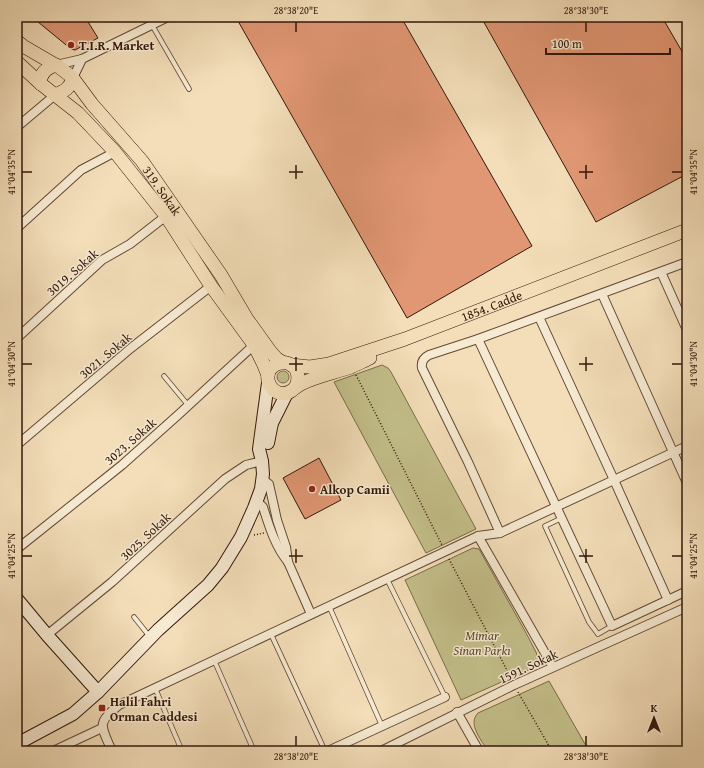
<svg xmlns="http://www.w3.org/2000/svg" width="704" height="768" viewBox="0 0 704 768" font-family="'Gentium Book Plus',serif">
<rect width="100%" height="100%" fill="#f3deb9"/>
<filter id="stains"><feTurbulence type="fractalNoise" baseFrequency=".005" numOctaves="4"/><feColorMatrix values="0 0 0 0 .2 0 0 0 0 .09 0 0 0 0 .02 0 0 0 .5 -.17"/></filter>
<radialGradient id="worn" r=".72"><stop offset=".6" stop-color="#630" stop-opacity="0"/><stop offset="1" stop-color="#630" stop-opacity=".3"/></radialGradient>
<g fill="#c3bf8a" stroke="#7b6a4a">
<path d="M382,365L388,368L391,372L476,529L426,553L334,382Z"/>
<circle cx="283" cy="377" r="6"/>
<path d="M473,548L479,549L525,631L536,652L539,661L536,666L531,669L461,700L405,580Z"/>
<path d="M549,681L589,751H488C482,741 467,724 478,713Z"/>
</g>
<g fill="#e19774" stroke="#33160a">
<path d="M32,17H85L98,38L75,50L71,49Z"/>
<path d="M245,17H401L532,246L407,318L238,21Z"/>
<path d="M481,17H662L687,60V174L596,222Z"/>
<path d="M319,458L341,500L305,519L283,478Z"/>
</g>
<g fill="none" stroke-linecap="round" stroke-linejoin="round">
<defs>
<g id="lane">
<path d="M152,25L189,89"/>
<path d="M164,376L188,405"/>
<path d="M562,518L545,526L589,622L598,634L612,626"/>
<path d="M387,579L445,697"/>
<path d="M329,606L382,726"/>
<path d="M134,617L150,637"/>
<path d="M271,634L325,751"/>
<path d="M214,660L254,751"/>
<path d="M155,688L182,751"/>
</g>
<g id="street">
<path d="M56,65L82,59L168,17"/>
<path d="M73,78L82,59"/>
<path d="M17,127L55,95"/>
<path d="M17,228L81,170L115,152"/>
<path d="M661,272L687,330"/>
<path d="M602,294L687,483"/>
<path d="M539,317L614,480L668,600"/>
<path d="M17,338L102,260L130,244L166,216"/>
<path d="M478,339L612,626L687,591"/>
<path d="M17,445L131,348L211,286"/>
<path d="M262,479L269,484L277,520L286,547L288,562L311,614"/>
<path d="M256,502L259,503L263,507C269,526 275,546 288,562"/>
<path d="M500,533L468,462L422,368C421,362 423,358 429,355L478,339L687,262"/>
<path d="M478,536L553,667"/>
<path d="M17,549L122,465L178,415L254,345"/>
<path d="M47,635L112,582L225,479L246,465L262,461"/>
<path d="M457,712L479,751"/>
<path d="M53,751L102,728"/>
<path d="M112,751C101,726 96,723 119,705L478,536L500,533L687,446"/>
<path d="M328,751L445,697"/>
<path d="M381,751L514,685L687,607"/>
</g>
<g id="secondary">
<path d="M268,443L272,423L287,393"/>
<path d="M17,599L47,635L98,692"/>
<path d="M17,744L73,714L98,692L158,630L208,585L222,568L241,537L254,508L261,489L263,474L262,461L259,449L268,383"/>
</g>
<g id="primary">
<path id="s1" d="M17,41L23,46L59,67L72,77L92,104L142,161L221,275L247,319L270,351L276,358L283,363"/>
<path d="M17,62L41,84L78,113L115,152L166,216L211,286L254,345L263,363L268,375"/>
<path d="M41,84C39,74 46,68 56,65"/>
<path d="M55,95C65,91 70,88 73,78"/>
<path id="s2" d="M291,365L310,367L329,364L405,339L687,230"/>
<path d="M295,388C300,379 299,366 287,363C283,362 279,363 275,365C258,375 274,402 291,391C294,389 297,386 301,384C316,376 334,373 351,367C357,364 364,361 370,358"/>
</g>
</defs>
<use href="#lane" stroke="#634836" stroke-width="5.5"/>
<use href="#street" stroke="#634836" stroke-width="10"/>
<use href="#secondary" stroke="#33160a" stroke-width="14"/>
<use href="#primary" stroke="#33160a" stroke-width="14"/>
<g stroke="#33160a" stroke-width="1.5" stroke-dasharray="1 2" stroke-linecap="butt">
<path d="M356,375L442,545"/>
<path d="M254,535L264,533"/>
<path d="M449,559L511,678"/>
<path d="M518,692L552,751"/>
</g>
<use href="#lane" stroke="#f7ead2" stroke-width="4"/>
<use href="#street" stroke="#f7ead2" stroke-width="8"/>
<use href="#secondary" stroke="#f7ead2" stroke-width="12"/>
<use href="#primary" stroke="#f3deb9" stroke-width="13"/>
</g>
<path fill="none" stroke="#33160a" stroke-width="1.5" d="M296,22V32M586,22V32M296,165V179M586,165V179M22,172H32M289,172H303M579,172H593M672,172H682M296,357V371M586,357V371M22,364H32M289,364H303M579,364H593M672,364H682M296,549V563M586,549V563M22,556H32M289,556H303M579,556H593M672,556H682M296,736V746M586,736V746"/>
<g fill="#8f2418" stroke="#f7ead2" stroke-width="1.5">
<circle cx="71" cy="45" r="4"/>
<circle cx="312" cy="489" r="4"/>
<rect x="98" y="704" width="8" height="8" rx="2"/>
</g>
<g text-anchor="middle" stroke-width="3" stroke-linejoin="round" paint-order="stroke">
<g font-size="13" font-weight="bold" fill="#33160a" stroke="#f7ead2" text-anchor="start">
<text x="79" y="50">T.I.R. Market</text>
<text x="320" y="494">Alkop Camii</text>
<text x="110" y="706">Halil Fahri<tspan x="110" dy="15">Orman Caddesi</tspan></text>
</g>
<g font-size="13" fill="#33160a" stroke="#f7ead2">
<text dy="5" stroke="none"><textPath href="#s1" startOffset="211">319. Sokak</textPath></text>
<text transform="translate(72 272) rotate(-41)" y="5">3019. Sokak</text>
<text dy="5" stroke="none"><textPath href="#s2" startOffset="211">1854. Cadde</textPath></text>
<text transform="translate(105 355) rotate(-40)" y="5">3021. Sokak</text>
<text transform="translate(130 441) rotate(-41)" y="5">3023. Sokak</text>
<text transform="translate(145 536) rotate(-43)" y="5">3025. Sokak</text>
<text transform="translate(528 666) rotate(-25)" y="5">1591. Sokak</text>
</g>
<g font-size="13" font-style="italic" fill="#5e4930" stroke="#f7ead2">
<text x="482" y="640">Mimar<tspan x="482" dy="15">Sinan Parkı</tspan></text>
</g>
</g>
<rect width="704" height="768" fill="none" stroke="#f3deb9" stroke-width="44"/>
<g transform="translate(654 718)" stroke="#f7ead2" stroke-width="3" paint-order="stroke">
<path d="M0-3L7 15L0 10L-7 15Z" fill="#33160a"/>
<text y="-6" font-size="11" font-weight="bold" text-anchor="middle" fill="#33160a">K</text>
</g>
<path d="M546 48v6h124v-6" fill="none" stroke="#33160a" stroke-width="2"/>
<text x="552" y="48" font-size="12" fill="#33160a" stroke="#f7ead2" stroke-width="3" paint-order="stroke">100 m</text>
<rect x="22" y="22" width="660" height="724" fill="none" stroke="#33160a" stroke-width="1.5"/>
<g font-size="10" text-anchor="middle" fill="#33160a">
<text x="296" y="14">28°38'20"E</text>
<text x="586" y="14">28°38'30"E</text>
<text transform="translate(11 172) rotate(-90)" y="4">41°04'35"N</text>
<text transform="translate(693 172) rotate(-90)" y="4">41°04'35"N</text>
<text transform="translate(11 364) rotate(-90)" y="4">41°04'30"N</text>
<text transform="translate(693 364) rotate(-90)" y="4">41°04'30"N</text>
<text transform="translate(11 556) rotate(-90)" y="4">41°04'25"N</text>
<text transform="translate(693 556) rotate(-90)" y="4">41°04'25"N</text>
<text x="296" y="760">28°38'20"E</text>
<text x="586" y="760">28°38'30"E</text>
</g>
<rect width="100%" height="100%" filter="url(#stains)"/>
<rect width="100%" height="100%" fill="url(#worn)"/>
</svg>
